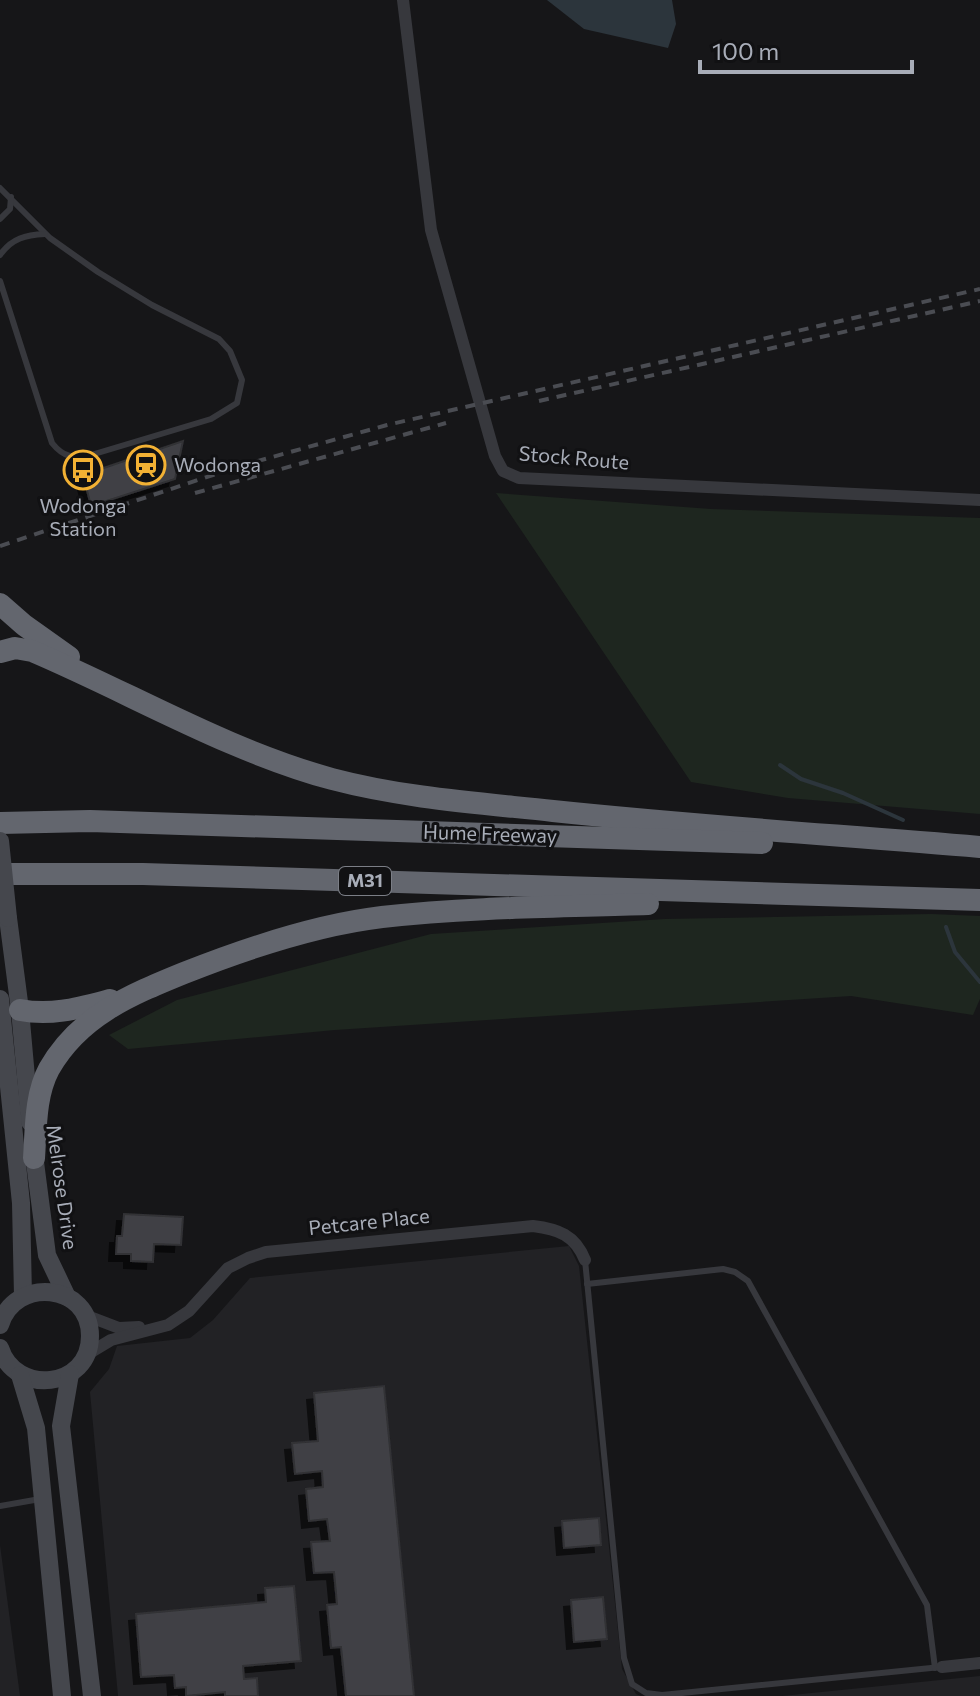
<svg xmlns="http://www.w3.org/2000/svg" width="980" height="1696" viewBox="0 0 980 1696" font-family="Commissioner,sans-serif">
<defs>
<filter id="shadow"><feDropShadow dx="-7" dy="7" stdDeviation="0" flood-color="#0009"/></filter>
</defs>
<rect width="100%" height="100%" fill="#161618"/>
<g fill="#222225">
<path d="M569,1246L579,1266L622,1669L636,1694L641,1696H118L90,1392L109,1369L117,1346L190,1338L213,1320L250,1278Z"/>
<path d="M0,1545L20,1696H0Z"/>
<path d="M980,1676V1696H782Z"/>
</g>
<g fill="#1e261f">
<path d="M496,493L711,509L980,518V814L788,798L691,782Z"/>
<path d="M931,914L980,916V999L973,1015L851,996L335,1030L128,1049L109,1035L177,1000L431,934L665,919Z"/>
</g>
<path fill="#2c353c" d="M547,0H672L676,24L668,48L584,29Z"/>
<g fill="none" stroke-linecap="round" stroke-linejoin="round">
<g stroke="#2c353c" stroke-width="4">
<path d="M780,765L801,779L843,793L903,820"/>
<path d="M946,927L955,952L980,982"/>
</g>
</g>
<g fill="#404145" stroke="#303034" stroke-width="2" filter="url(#shadow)">
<path d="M183,441L175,479L91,506L83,475Z"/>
<path d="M124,1214L183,1217L181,1245L154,1244L153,1262L131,1261V1254H116L117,1236H122Z"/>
<path d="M384,1386L414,1696H346L341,1647L331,1648L327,1605L337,1604L334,1572L314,1573L311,1542L330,1541L327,1519L309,1521L306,1489L323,1487L322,1471L295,1474L292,1443L318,1441L314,1393Z"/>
<path d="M599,1518L601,1545L564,1548L562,1521Z"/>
<path d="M294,1586L301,1661L243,1666L244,1679L257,1678L258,1696H225V1692L186,1696V1687L175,1688L174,1675L141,1677L136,1614L266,1602L265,1588Z"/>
<path d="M603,1597L607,1639L574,1642L571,1600Z"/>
</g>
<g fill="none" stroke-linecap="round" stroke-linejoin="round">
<g stroke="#37383d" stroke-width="6">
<path d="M0,188L50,238L98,272L152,305L219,339L230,351L242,380L237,403L211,419L91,455C73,458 64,458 52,443L0,281"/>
<path d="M0,219L10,209L11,197"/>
<path d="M0,255C12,238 26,235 45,234"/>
<path d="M585,1260L624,1658L632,1684L646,1693L662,1695L941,1667"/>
<path d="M587,1284L723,1269L735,1272L748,1281L927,1605L935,1668"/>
<path d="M0,1506L40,1499"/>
</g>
<g stroke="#37383d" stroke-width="12">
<path d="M403,0L431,230L495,456L503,471L519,478L980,500"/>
<path d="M85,1315L119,1328L139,1327"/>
<path d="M86,1355L111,1340L168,1325L189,1311L228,1268L248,1258L266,1252L533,1226C558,1229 575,1235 585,1260"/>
<path d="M942,1667L980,1663"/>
</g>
<g stroke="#45474d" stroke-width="18">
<path d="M8,918L20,1010L30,1122"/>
<path d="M0,999L21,1203L23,1296"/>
<path d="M33,1147L47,1255L67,1297"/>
<path d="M0,1325C15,1276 90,1283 90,1336C90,1389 15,1396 0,1348"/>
<path d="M70,1374L61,1426L92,1696"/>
<path d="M20,1375L36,1428L62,1696"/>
</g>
<g stroke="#63666e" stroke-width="22">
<path d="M0,604L24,625L69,657"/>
<path d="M0,652L15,648L32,651C133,694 226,750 332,779C404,798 479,803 553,811C695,826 838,835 980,847"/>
<path d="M0,823L90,821L762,843"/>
<path d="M0,874H143L980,900"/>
<path d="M20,1010C52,1016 79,1008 110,1000"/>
<path d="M34,1158C36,1129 35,1095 49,1069C79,1016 130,995 184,973C247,948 315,925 382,917C470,907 560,907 648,904"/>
</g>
<g stroke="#4a4c52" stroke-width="4" stroke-dasharray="10 8" stroke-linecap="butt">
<path d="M539,401L980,301"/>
<path d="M195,493L446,423"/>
<path d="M0,546L240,466L387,425L980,289"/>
</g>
<path stroke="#45474d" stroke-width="18" d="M0,841L8,918"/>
</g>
<defs>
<symbol id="station-ring" viewBox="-11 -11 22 22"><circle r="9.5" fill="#111113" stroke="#f2b134" stroke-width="1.5"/><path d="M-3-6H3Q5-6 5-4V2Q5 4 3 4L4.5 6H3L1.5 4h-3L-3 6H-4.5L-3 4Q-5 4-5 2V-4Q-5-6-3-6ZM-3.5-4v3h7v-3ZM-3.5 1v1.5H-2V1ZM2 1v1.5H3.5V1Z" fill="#f2b134"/></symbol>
<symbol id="bus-ring" viewBox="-11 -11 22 22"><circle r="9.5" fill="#111113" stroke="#f2b134" stroke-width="1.5"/><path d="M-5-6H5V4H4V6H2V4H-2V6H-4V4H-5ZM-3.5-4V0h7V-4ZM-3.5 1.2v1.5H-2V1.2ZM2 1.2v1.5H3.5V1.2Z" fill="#f2b134"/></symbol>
</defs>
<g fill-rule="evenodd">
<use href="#station-ring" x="124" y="443" width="44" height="44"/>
<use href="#bus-ring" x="61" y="448" width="44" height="44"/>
</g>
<g text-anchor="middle" stroke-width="6" stroke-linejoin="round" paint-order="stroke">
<rect fill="#111113" stroke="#7b7e86" stroke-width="2" x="339" y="867" width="52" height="28" rx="6"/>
<g font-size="18" font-weight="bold" fill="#a8adb8">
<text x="365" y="887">M31</text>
</g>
<g font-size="20" fill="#a8adb8" stroke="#111113">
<text transform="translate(574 458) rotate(5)" y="7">Stock Route</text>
<text transform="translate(490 834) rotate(2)" y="7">Hume Freeway</text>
<text transform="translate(62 1187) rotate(82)" y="7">Melrose Drive</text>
<text transform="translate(369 1222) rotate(-6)" y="7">Petcare Place</text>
</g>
<g font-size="20" fill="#a8adb8" stroke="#111113" text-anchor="start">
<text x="174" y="472">Wodonga</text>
<text x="83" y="513" text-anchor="middle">Wodonga<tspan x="83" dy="23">Station</tspan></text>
</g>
</g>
<path d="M700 60v12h212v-12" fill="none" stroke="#a8adb8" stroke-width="4"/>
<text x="712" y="60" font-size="24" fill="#a8adb8" stroke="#111113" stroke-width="6" paint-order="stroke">100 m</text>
</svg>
